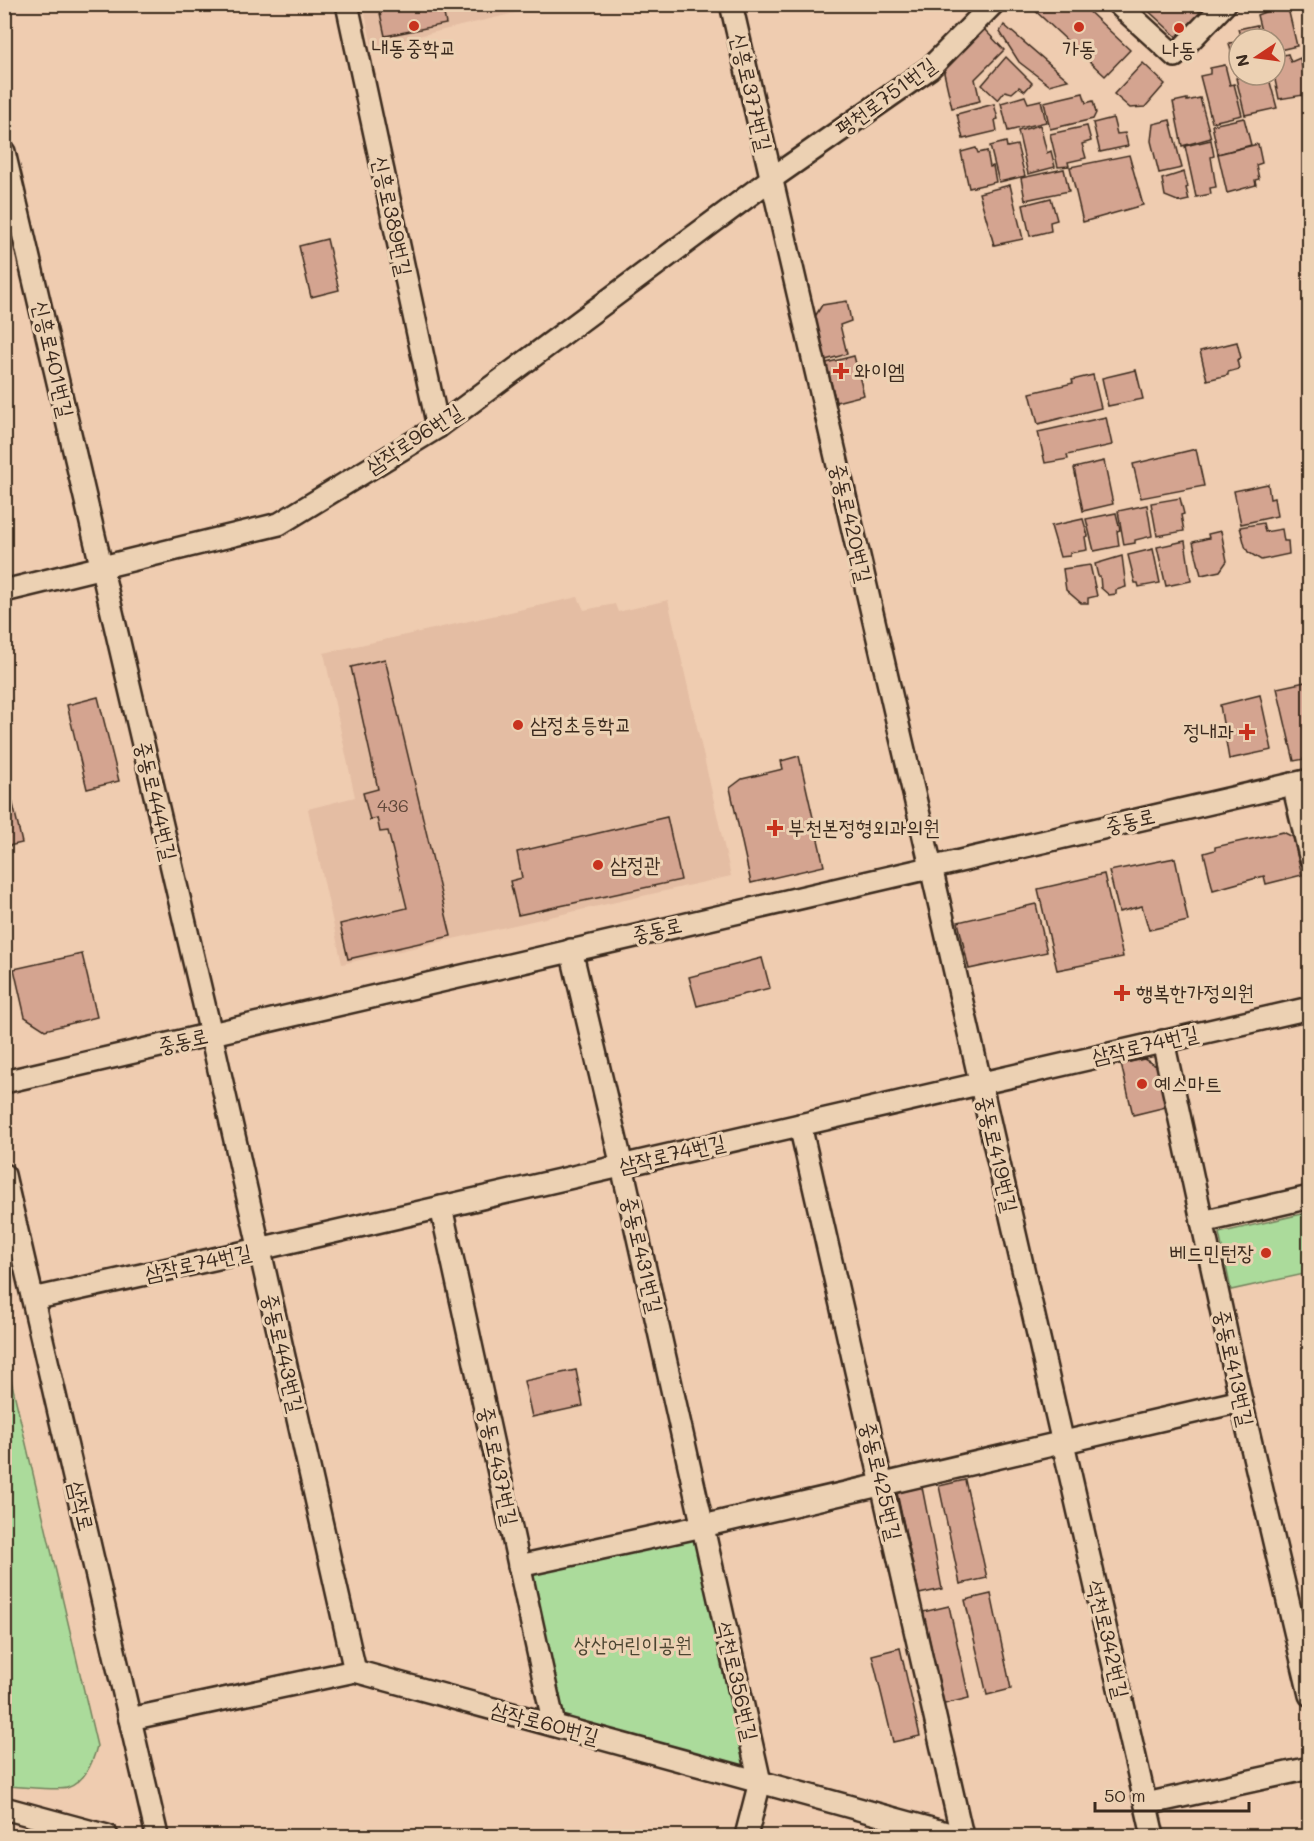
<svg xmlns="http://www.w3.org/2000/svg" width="1314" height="1841" viewBox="0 0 1314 1841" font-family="Mali,'Poor Story',sans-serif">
<rect width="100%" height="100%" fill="#efccb0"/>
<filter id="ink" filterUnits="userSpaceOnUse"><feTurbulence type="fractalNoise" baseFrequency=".0167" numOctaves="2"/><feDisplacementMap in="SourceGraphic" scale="12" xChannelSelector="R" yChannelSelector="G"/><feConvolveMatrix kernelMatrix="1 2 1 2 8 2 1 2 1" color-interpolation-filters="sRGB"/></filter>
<g filter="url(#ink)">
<g fill="#e4bda3">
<path d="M363,4L548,5L372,47Z"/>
<path d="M578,597L584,610L615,604L618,612L668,600L731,876L342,964L308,809L355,797L324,653Z"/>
</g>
<g fill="#abdb9b" stroke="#73825c" stroke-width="1.5">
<path d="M1306,1213L1309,1230V1273L1231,1290L1219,1233Z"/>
<path d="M4,1350L97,1746C93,1762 85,1782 67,1788C59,1791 17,1786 5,1786Z"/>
<path d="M703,1526L760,1782L554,1725L519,1566Z"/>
</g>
<g fill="#d4a490" stroke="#3b2a1e" stroke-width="1.5">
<path d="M378,4H442L446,24L385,36Z"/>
<path d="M1028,4H1081L1130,50L1105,76Z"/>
<path d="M1141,4H1191L1203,15L1180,40Z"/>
<path d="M1282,4H1287L1297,46L1275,51V39H1263L1257,15L1270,10L1269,7Z"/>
<path d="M1004,25L1068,80L1049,85L1019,62L1000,32Z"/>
<path d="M1257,25L1260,39H1241L1238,29Z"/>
<path d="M983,28L1004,50L975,79L980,101L952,108L944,73L948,63Z"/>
<path d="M1239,42V75H1243L1237,76L1229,43Z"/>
<path d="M1288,54L1291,62L1300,58L1305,78L1307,77L1310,94L1279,99L1274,75L1275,57Z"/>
<path d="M1006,57L1032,83L1025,91L1019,87L1012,93L1005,91L998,100L982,85Z"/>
<path d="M1143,63L1165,84L1145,107L1130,108L1114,94Z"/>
<path d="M1225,65L1230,85L1234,84L1242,115L1212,122L1200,76L1210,74V68Z"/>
<path d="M1251,75H1268L1277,108L1245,115L1236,78Z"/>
<path d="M1083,93L1086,103L1093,101L1096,113L1093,119L1050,129L1044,102Z"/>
<path d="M1025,96L1028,103L1041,100L1046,122L1008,131L1001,103Z"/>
<path d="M1200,98L1211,138L1182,146L1173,102L1187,99V101Z"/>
<path d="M994,104L998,119L995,120L997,131L963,139L957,114Z"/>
<path d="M1113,118L1117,134L1125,133L1128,146L1100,152L1093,123Z"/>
<path d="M1244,118L1251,145L1218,154L1212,125Z"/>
<path d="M1170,120L1182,168L1159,173L1151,141L1153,124Z"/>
<path d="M1040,125L1047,153L1051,151L1055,167L1028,174L1018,131Z"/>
<path d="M1087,126L1091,141L1082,144L1086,158L1068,162L1069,166L1058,167L1050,134Z"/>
<path d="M1211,140L1214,156L1211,157L1216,187L1210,188L1211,194L1196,197L1185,146Z"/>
<path d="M1006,142L1007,147L1017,145L1025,176L999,182L990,146Z"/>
<path d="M1258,144L1262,163L1256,165L1259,179L1255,180L1256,185L1227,193L1218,154Z"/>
<path d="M976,148L978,153L987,151L990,167L993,166L996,182L969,188L961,152Z"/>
<path d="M1129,155L1143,205L1083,222L1070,167Z"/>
<path d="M1064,169L1069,191L1025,200L1021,178Z"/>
<path d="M1184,172L1188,187L1186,188L1189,200L1180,202L1165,196L1162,179Z"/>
<path d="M1010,185L1023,239L994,245L979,193Z"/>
<path d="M1051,198L1057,220L1050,222L1051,231L1030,236L1023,205Z"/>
<path d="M327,239L339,290L311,297L299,246Z"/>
<path d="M847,301L851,321L840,325L847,354L822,361L813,320L822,305Z"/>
<path d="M1237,342L1241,358L1237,360L1239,369L1228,372V375L1207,380L1200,351Z"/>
<path d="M854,356L864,395L836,402L826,363Z"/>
<path d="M1136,370L1143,399L1108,406L1102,378Z"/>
<path d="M1093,375L1101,408L1038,424L1030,393L1073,383L1072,380Z"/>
<path d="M1106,417L1112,445L1067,455L1068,459L1045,463L1038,432Z"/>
<path d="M1196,449L1204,486L1141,498L1133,464Z"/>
<path d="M1104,461L1113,504L1083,511L1074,468Z"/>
<path d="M1268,484L1270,499L1274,498L1277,516L1241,524L1234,491Z"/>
<path d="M1180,498L1184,514L1181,515L1184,531L1157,536L1151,503Z"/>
<path d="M1147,505L1152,536L1135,540V543L1124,545L1118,511Z"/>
<path d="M1116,513L1120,530L1117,531L1119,546L1094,551L1086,519Z"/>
<path d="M1083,519L1088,536L1085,537L1087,550L1070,553V556L1060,557L1051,526Z"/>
<path d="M1263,523L1265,532L1282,529L1284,541H1288L1289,554L1261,560L1248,552L1245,546L1240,527Z"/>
<path d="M1221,531L1227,561L1220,571L1201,575L1193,542L1209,538L1208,534Z"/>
<path d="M1185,541L1191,581L1166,586L1157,547Z"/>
<path d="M1153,549L1160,583L1139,587L1138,583H1135L1128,555Z"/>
<path d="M1122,556L1126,587L1116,590V594L1109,595L1101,588L1100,576H1098L1095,564Z"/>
<path d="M1090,565L1097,596L1088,598V603H1081L1066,590L1063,569Z"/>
<path d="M385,659L451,936L348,959L340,924L407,908L388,831L380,832L377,818L370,820L363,793L378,789L351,667Z"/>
<path d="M1310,681V758L1294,761L1277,688Z"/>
<path d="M1260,695L1272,750L1229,759L1220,705Z"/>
<path d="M98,697L119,781L87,789L67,705Z"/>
<path d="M799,756L824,866L751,883L730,788L742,779L783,769L781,761Z"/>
<path d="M10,791L22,843L4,847V792Z"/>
<path d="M667,817L681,880L518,915L510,881L522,878L517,852Z"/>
<path d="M1283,832L1293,837L1302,875L1266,884L1264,876L1213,890L1204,853L1215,850V847Z"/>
<path d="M1175,858L1188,921L1149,930L1142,906L1119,912L1109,871Z"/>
<path d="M1104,874L1123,957L1057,970L1038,889Z"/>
<path d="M1036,904L1047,952L969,969L958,922Z"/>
<path d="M82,954L97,1017L45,1030L25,1017L14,969Z"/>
<path d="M762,958L770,988L697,1006L689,977Z"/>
<path d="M1144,1059L1158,1067L1166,1107L1133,1115L1121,1064Z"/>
<path d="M576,1370L583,1406L532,1417L524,1381Z"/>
<path d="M965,1480L987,1578L960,1584L939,1486Z"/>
<path d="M922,1487L942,1589L919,1594L897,1493Z"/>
<path d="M991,1594L1011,1689L987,1695L965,1600Z"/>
<path d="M949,1606L969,1698L944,1704L923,1612Z"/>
<path d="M900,1648L920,1736L893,1742L872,1655Z"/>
</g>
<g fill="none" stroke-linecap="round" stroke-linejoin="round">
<defs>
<g id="minor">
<path d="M347,4L438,427"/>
<path d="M731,4L931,867L1153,1836"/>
<path d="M1118,4L1175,56L1225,4"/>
<path d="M4,152L211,1034L355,1671"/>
<path d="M4,591L279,524L438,427L771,179L930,68L993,4"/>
<path d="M1293,784L1310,856"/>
<path d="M571,950L622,1166L760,1782L746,1836"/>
<path d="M1163,1041L1241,1401L1310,1695"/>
<path d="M4,1082L1310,780"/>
<path d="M800,1125L962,1836"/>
<path d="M4,1175L157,1836"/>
<path d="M441,1207L554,1725"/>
<path d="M1202,1222L1310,1197"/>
<path d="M33,1299L259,1249L1310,1008"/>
<path d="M519,1566L703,1526L1241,1401"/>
<path d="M130,1719L355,1671L957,1836"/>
<path d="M1146,1804L1310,1768"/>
<path d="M4,1808L107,1836"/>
</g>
</defs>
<use href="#minor" stroke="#3b2a1e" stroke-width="26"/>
<use href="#minor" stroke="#ecd1b3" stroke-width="21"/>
</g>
</g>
<g fill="#c8321e" stroke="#ecd1b3" stroke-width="2">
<circle cx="414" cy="26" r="6"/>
<circle cx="1079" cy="27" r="6"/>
<circle cx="1179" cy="28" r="6"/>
<path d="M838 362h6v6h6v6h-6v6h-6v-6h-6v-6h6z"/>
<circle cx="518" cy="725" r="6"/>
<path d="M1244 723h6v6h6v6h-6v6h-6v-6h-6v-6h6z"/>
<path d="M772 819h6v6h6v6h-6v6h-6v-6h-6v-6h6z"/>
<circle cx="598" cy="865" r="6"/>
<path d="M1119 984h6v6h6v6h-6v6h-6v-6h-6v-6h6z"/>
<circle cx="1142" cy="1084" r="6"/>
<circle cx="1266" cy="1253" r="6"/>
</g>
<g text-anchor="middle" stroke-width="6" stroke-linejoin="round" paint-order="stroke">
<g font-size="18" fill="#61483a">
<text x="393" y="812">436</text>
</g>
<g font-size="21" fill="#3b2a1e" stroke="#ecd1b3" text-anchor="start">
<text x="414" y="55" text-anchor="middle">내동중학교</text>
<text x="1079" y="56" text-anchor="middle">가동</text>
<text x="1179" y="57" text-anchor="middle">나동</text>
<text x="854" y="378">와이엠</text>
<text x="530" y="732">삼정초등학교</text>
<text x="1234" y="739" text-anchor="end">정내과</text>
<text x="788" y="835">부천본정형외과의원</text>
<text x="610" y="872">삼정관</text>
<text x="1136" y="1000">행복한가정의원</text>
<text x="1154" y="1091">예스마트</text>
<text x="1254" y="1260" text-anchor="end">베드민턴장</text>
</g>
<g font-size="21" fill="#3b2a1e" stroke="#ecd1b3">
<text transform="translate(751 92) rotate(77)" y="7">신흥로377번길</text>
<text transform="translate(886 97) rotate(-36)" y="7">평천로751번길</text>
<text transform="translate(392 216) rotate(78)" y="7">신흥로389번길</text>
<text transform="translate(53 359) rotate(77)" y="7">신흥로401번길</text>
<text transform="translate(414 439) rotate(-33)" y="7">삼작로96번길</text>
<text transform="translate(851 523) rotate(77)" y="7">중동로420번길</text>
<text transform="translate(156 801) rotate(77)" y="7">중동로444번길</text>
<text transform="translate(1130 821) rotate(-13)" y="7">중동로</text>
<text transform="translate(657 930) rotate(-13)" y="7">중동로</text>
<text transform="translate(183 1041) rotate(-13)" y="7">중동로</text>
<text transform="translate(1145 1045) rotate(-13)" y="7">삼작로74번길</text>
<text transform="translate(672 1154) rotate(-13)" y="7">삼작로74번길</text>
<text transform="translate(997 1154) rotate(77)" y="7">중동로419번길</text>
<text transform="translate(642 1255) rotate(77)" y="7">중동로431번길</text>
<text transform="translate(198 1263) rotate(-12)" y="7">삼작로74번길</text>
<text transform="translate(283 1353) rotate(77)" y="7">중동로443번길</text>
<text transform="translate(1234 1368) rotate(78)" y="7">중동로413번길</text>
<text transform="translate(498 1466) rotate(78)" y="7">중동로437번길</text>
<text transform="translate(881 1481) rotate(77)" y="7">중동로425번길</text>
<text transform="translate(81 1506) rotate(77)" y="7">삼작로</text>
<text transform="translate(1108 1639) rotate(77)" y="7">석천로342번길</text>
<text transform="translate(737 1681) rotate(77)" y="7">석천로356번길</text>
<text transform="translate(545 1723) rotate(15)" y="7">삼작로60번길</text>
</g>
<g font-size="21" fill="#4c4531" stroke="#ecd1b3">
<text x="633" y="1652">상산어린이공원</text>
</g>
</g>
<rect width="1314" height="1841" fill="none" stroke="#ecd1b3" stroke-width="24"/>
<rect x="12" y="12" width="1290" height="1817" fill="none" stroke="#3b2a1e" stroke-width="2" filter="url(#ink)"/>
<g transform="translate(1257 57) rotate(257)"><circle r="28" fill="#ecd1b3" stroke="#a58e77" stroke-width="1.5"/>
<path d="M0-4.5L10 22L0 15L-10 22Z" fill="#c8321e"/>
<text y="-9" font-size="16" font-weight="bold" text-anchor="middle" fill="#3b2a1e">N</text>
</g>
<path d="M1095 1802v9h154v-9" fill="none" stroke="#3b2a1e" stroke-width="3"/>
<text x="1104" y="1802" font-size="18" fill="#3b2a1e" stroke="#ecd1b3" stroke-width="4.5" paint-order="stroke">50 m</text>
</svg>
